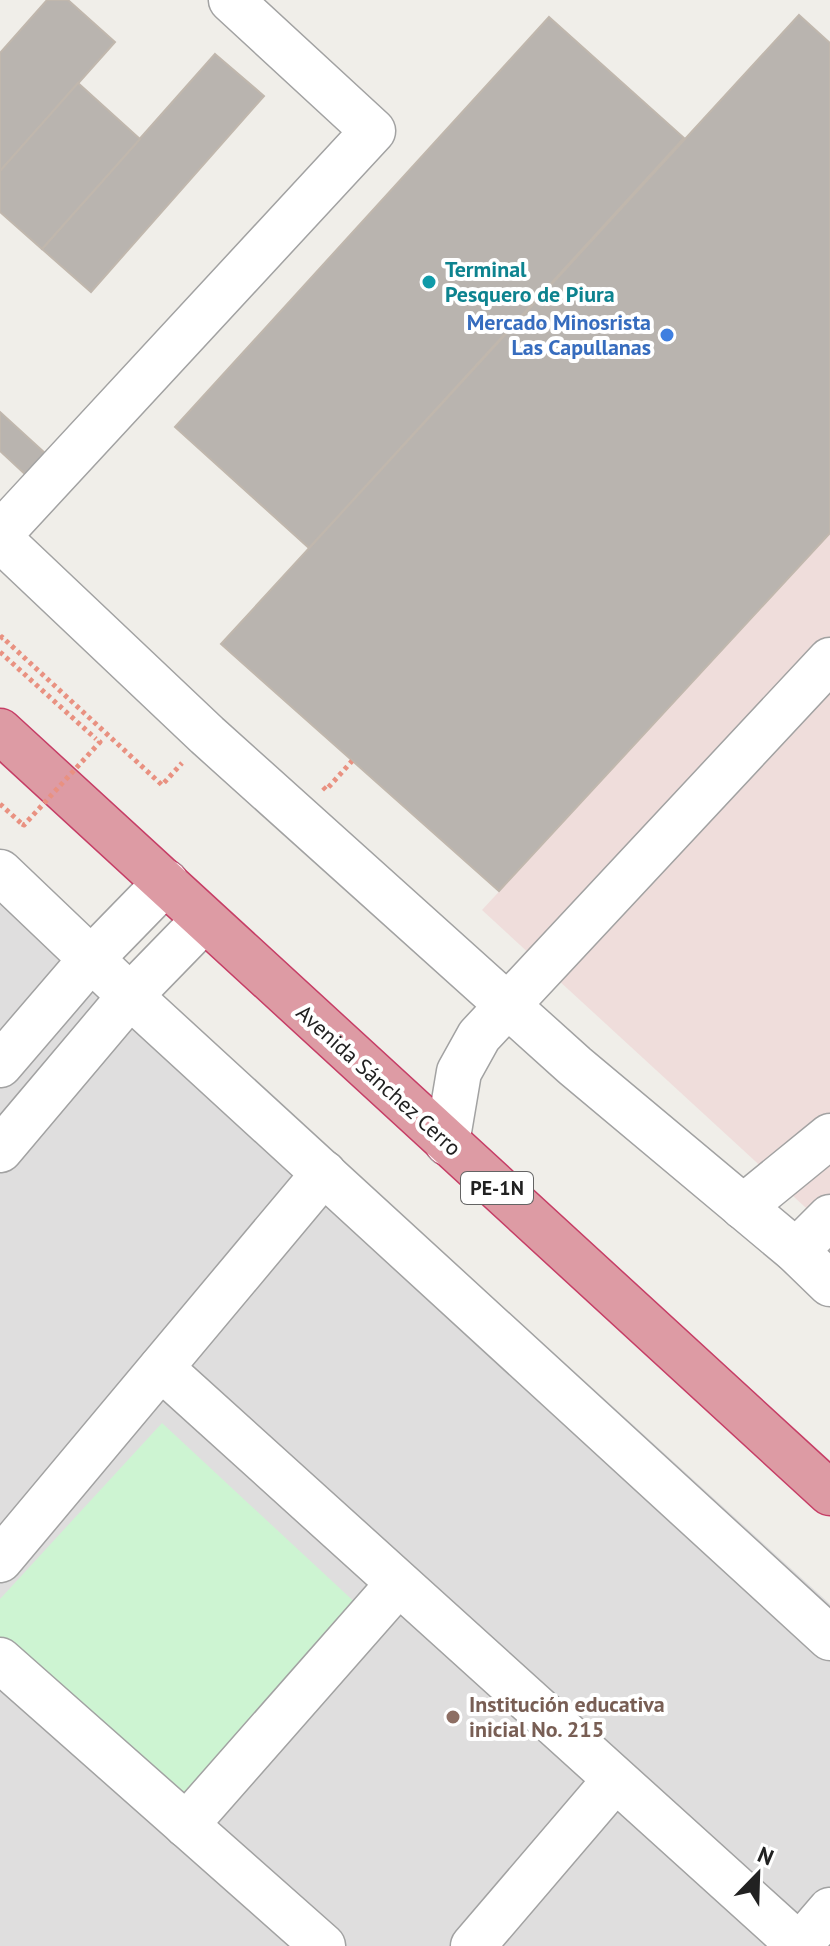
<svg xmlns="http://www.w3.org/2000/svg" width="830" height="1946" viewBox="0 0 830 1946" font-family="'PT Sans',sans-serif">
<rect width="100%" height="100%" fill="#f0eee9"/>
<path fill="#dfdede" d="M0,849L830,1604V1946H0Z"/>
<path fill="#efdddb" d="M830,533V1230L482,910Z"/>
<path fill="#cdf4d2" d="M162,1423L361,1608L187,1813L0,1645V1599Z"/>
<g fill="#b9b4af" stroke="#c0b7ad" stroke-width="2">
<path d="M47,0H68L115,42L0,171V53Z"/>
<path d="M799,15L830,43V533L499,891L221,644Z"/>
<path d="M549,17L684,138L309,548L175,427Z"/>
<path d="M215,54L264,96L91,292L42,249Z"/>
<path d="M78,83L140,139L42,249L0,212V171Z"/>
<path d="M0,412L45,453L26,475L0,451Z"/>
</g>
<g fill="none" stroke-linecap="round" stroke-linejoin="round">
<defs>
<g id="minor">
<path d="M0,534L373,131L231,0"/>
<path d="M0,539L207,735L575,1066L796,1251L830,1284"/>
<path d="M0,872L130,996L830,1638"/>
<path d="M0,1065L91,959L166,882"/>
<path d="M447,1143L459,1072L479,1036L830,660"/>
<path d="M0,1150L130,996L204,920"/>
<path d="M743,1207L830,1136"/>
<path d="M796,1251L830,1217"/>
<path d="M161,1368L800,1946"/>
<path d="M0,1560L324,1173"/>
<path d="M0,1660L323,1946"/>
<path d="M186,1825L398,1584"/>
<path d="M473,1946L615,1780"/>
<path d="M799,1946L830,1910"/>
</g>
<path id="highway" d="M0,731L830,1493"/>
</defs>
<use href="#minor" stroke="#a2a2a2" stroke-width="47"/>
<use href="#highway" stroke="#c63e66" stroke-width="47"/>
<g stroke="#e99181" stroke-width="5" stroke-dasharray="4 4" stroke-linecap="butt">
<path d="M0,639L2,637L162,785L182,763"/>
<path d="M0,652L96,739"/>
<path d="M323,787L326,790L352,761"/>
<path d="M0,804L22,824"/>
</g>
<use href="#minor" stroke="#fff" stroke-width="44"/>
<use href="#highway" stroke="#dd9ba4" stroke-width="44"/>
<path stroke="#e99181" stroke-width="5" stroke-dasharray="4 4" stroke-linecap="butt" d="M22,824L24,825L100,742L96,739"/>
</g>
<circle fill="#0f9aa8" stroke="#fff" stroke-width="3" cx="429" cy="282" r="8"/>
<circle fill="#3f7fe0" stroke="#fff" stroke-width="3" cx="667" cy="335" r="8"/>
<circle fill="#8d6e63" stroke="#fff" stroke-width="3" cx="453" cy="1717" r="8"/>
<g text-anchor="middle" stroke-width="8" stroke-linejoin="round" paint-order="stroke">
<rect fill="#fff" stroke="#646464" stroke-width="2" x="461" y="1172" width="72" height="32" rx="6"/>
<g font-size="20" font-weight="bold" fill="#212121">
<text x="497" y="1195">PE-1N</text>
</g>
<g font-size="22" font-weight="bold" fill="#0d838f" stroke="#fff" text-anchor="start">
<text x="445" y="277">Terminal<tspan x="445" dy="25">Pesquero de Piura</tspan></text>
</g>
<g font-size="22" font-weight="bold" fill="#366cbe" stroke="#fff" text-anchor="end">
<text x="651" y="330">Mercado Minosrista<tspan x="651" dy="25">Las Capullanas</tspan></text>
</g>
<g font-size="22" fill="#212121" stroke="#fff">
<text transform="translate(379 1080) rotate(42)" y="8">Avenida Sánchez Cerro</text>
</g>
<g font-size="22" font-weight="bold" fill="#785e54" stroke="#fff" text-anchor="start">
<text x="469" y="1712">Institución educativa<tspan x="469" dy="25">inicial No. 215</tspan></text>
</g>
</g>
<g transform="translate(758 1874) rotate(23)" stroke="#ffffff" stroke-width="6" paint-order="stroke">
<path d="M0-6L14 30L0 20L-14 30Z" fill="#212121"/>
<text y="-12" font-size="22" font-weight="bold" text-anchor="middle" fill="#212121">N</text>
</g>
</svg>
